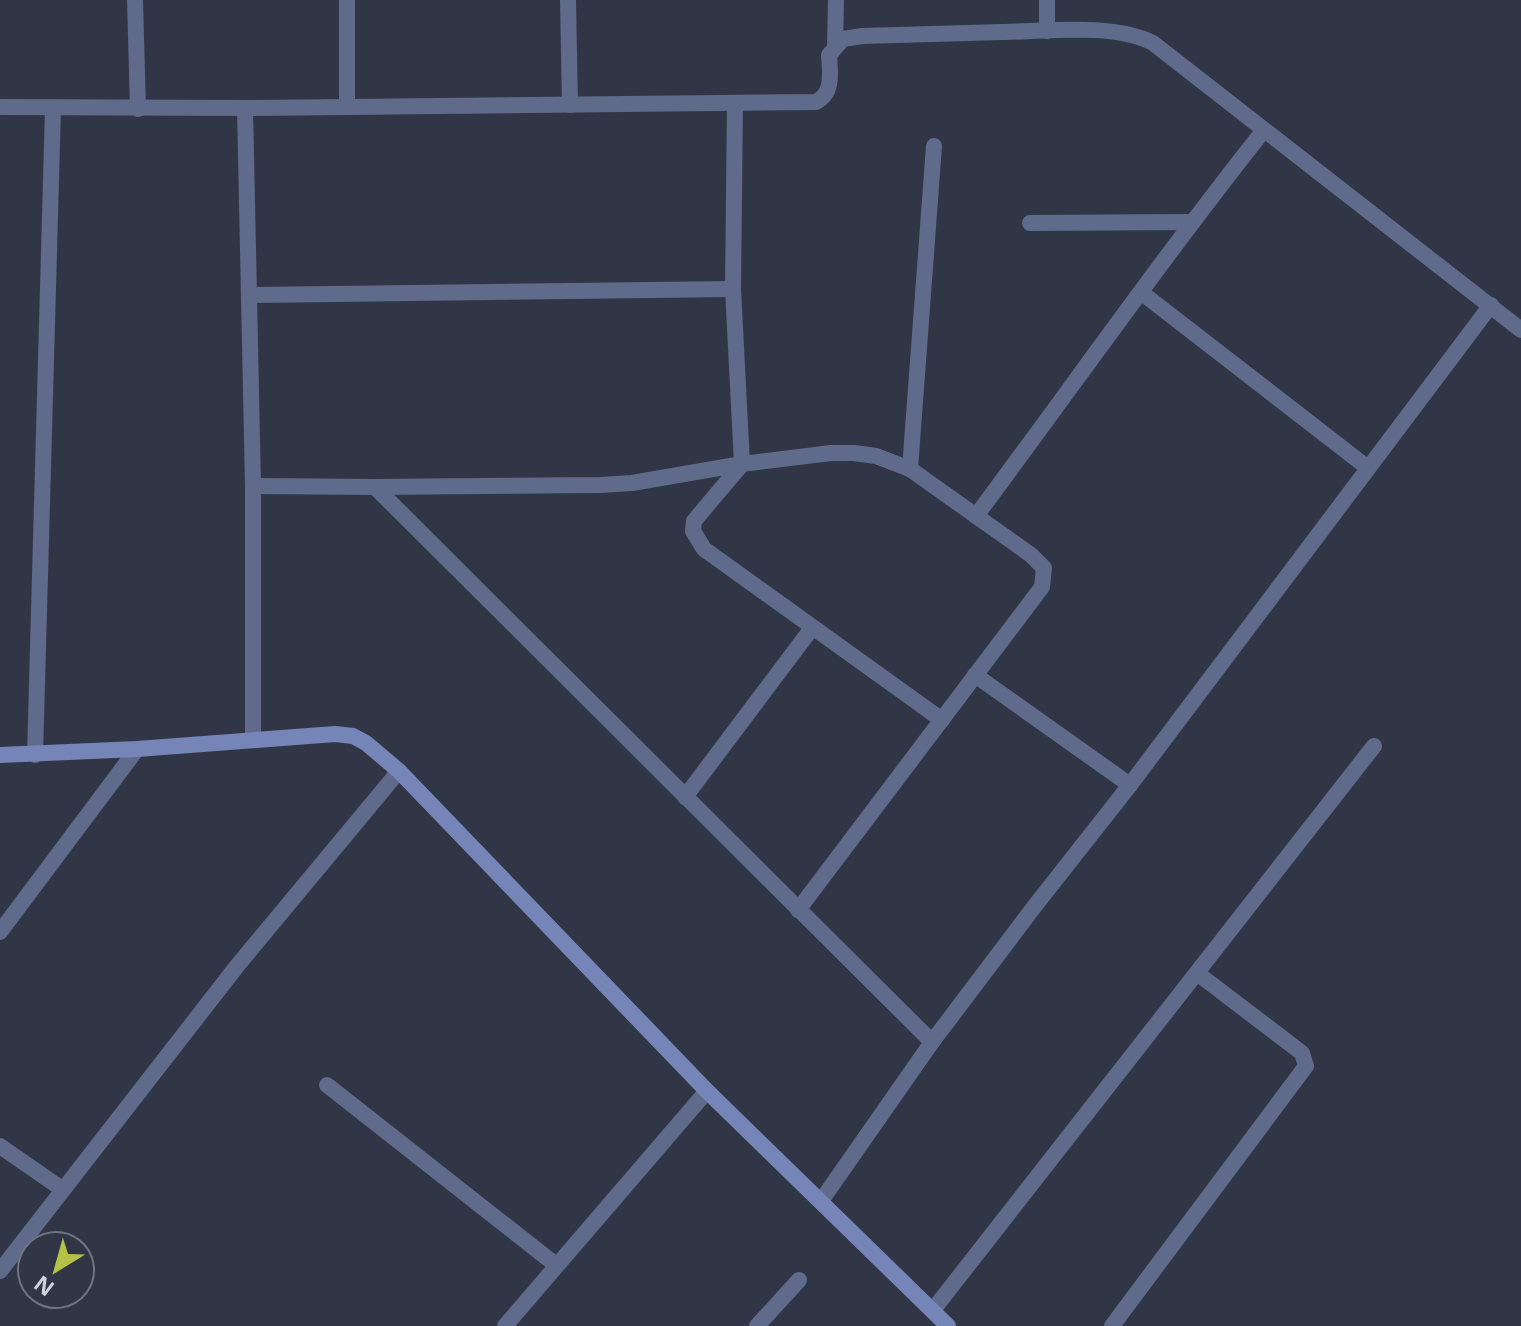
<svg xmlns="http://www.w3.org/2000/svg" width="1521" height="1326" viewBox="0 0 1521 1326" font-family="'Open Sans',sans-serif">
<rect width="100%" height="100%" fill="#313646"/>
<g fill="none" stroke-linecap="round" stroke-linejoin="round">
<g stroke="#606a8a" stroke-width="16">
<path d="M135,0L138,109"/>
<path d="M568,0L570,105"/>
<path d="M1047,31V0"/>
<path d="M835,46L836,0"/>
<path d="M735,103L733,289L742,464L694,521L693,531L704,549L942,720"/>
<path d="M347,106V0"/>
<path d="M0,107L245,108L816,102C834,93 830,72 829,55L843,39L862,36C909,35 957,33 1005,32C1049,31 1114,23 1153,43L1521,330"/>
<path d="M245,108L253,486V739"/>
<path d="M1030,223L1191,222"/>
<path d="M1142,293L1368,468"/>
<path d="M250,295L733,289"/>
<path d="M910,469L934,146"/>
<path d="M253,486L375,487L600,485L632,483L742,464L831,453H854L876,456L910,469L1031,555L1044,568L1042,587L798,910"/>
<path d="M375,487L932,1042"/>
<path d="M976,516C1072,387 1164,256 1264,130"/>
<path d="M975,675L1130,785"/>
<path d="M35,755L53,108"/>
<path d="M685,797L812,628"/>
<path d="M0,932L137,749"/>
<path d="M327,1085L556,1265"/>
<path d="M0,1146L62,1189"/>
<path d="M821,1201L932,1042L1034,907L1130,785L1491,305"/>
<path d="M0,1271L237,966L399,771"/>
<path d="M933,1310L1374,746"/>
<path d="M505,1326L707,1091"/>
<path d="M757,1326L799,1280"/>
<path d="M1112,1326L1306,1066L1302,1053L1197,973"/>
</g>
<path stroke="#7685b8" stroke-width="16" d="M0,755L137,749L335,734L353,736L366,743L399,771L707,1091L948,1326"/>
</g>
<g transform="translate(56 1270) rotate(217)"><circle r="38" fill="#313646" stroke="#707582" stroke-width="2"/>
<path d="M0-6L14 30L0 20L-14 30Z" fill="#b6c148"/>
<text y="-12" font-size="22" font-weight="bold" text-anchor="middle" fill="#cfd3dd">N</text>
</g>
</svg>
